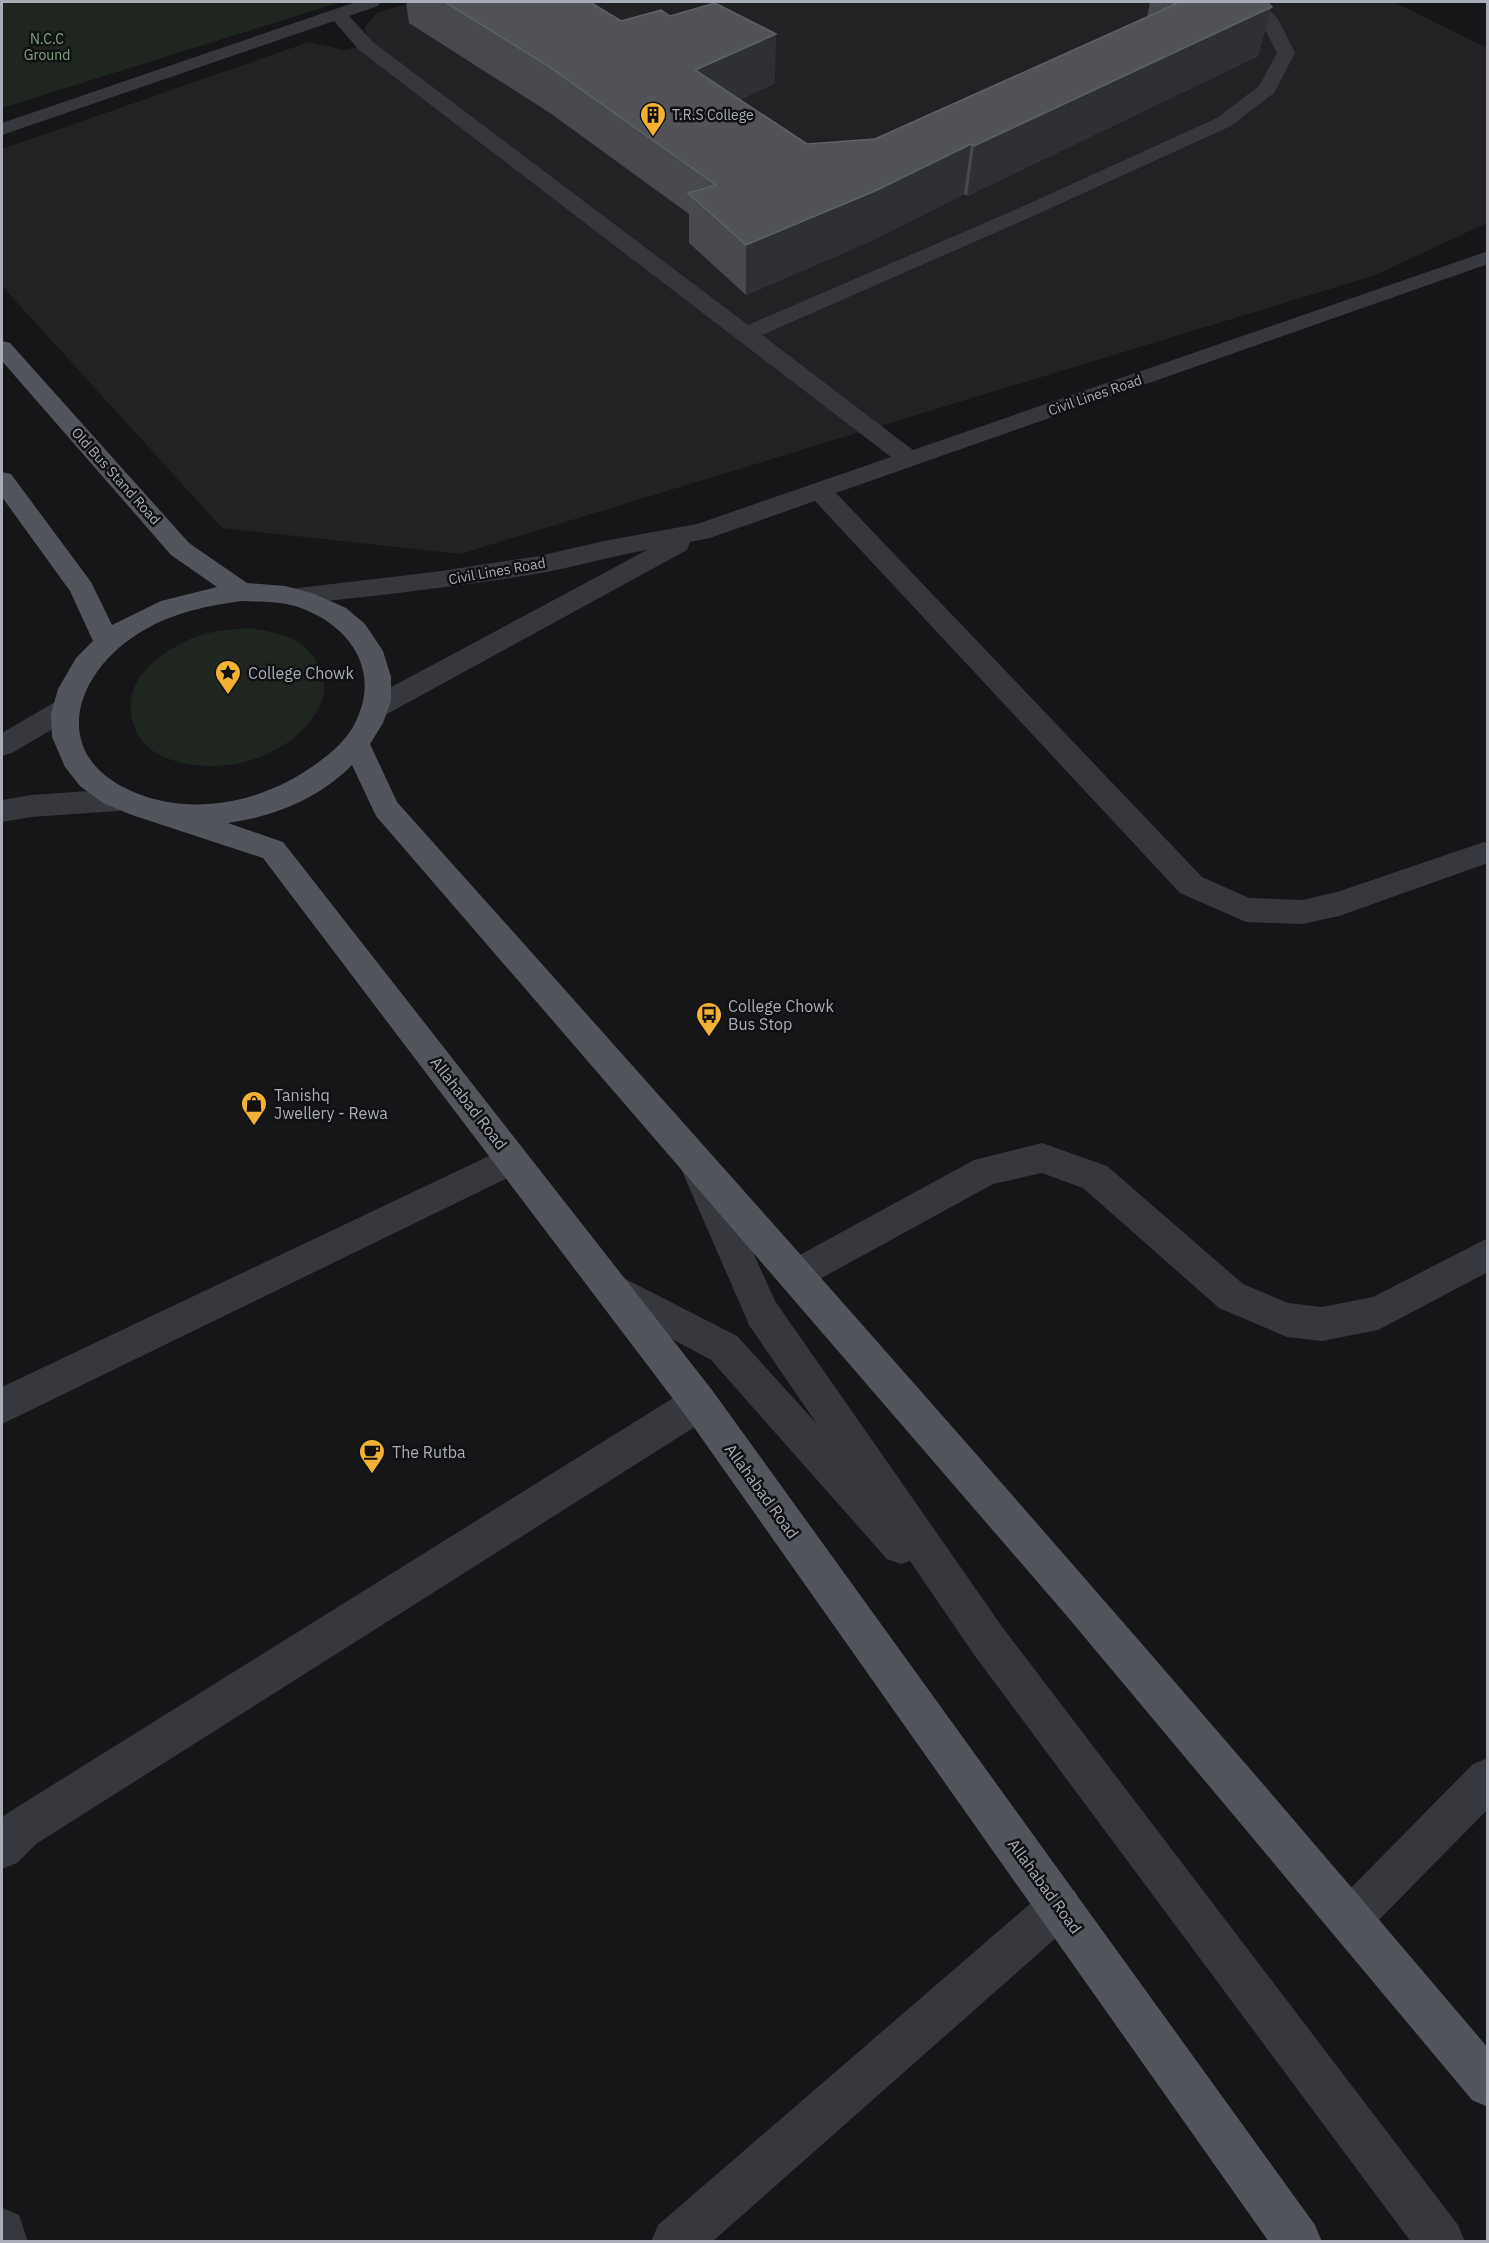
<svg xmlns="http://www.w3.org/2000/svg" width="1489" height="2243" viewBox="0 0 1489 2243" font-family="'IBM Plex Sans',sans-serif">
<rect width="100%" height="100%" fill="#161618"/>
<path fill="#222225" d="M414,2H1394L1487,48V223L1373,276L460,554L222,528L2,286V149L309,42L344,50L366,46L365,27L377,13Z"/>
<g fill="#1e261f">
<path d="M2,2H341L2,108Z"/>
<path d="M248,628C265,631 285,633 300,643C310,650 317,661 322,672C327,685 324,699 317,711C289,760 215,779 164,757C131,743 120,703 142,674C153,660 170,649 186,641C205,631 227,630 248,628Z"/>
</g>
<g fill="none" stroke-linecap="round" stroke-linejoin="round">
<g fill="#37383d" fill-rule="evenodd">
<path d="M356,2H381L378,6L349,16L373,42L748,325L1017,209L1217,118L1259,86L1277,53L1261,22L1242,2H1261L1278,19L1295,53L1274,93L1231,126L1031,217L762,335L913,450L1488,251V264L836,493L1202,877L1249,898L1302,900L1337,892L1484,842L1488,843V863L1339,916L1302,924L1246,922L1180,893L815,501L710,538L690,542L687,550L387,714L377,717L367,714L363,707L367,700L647,550C610,556 573,568 535,574C454,587 372,596 290,605L281,602L277,596L281,590L434,572L539,556L604,541L697,524L891,457L359,50L334,21L2,135V123Z"/>
<path d="M65,699L75,702L79,709L75,716L12,753L2,756V733L55,702Z"/>
<path d="M118,789L128,792L132,800L128,808L118,811L31,817L2,822V800L31,795Z"/>
<path d="M1042,1143L1107,1166L1243,1284L1288,1303L1322,1307L1373,1297L1488,1238V1272L1378,1330L1322,1341L1287,1337L1219,1308L1083,1188L1042,1173L993,1184L809,1285L797,1290L785,1285L779,1274L785,1263L974,1160Z"/>
<path d="M512,1145L524,1150L529,1160L524,1170L2,1424V1387Z"/>
<path d="M699,1156L711,1160L775,1301L1003,1628L1458,2225L1465,2242H1411L975,1656L910,1561L901,1564L887,1559L711,1360L598,1299L592,1287L598,1275L610,1271L737,1336L817,1424L749,1325L744,1313L682,1171L687,1160Z"/>
<path d="M699,1385L712,1390L717,1403L712,1416L36,1844L17,1863L2,1869V1818L6,1814L686,1390Z"/>
<path d="M1488,1758V1809L1366,1933L1351,1940L1336,1933L1329,1918L1336,1903L1473,1764Z"/>
<path d="M1060,1884L1075,1891L1082,1906L1075,1921L712,2242H651L658,2225L1045,1891Z"/>
<path d="M2,2208L19,2215L28,2242H2Z"/>
</g>
<path fill="#53555c" fill-rule="evenodd" d="M2,341L10,343L189,543L247,583L285,586L312,593L346,608L365,624L383,651L391,677V701L383,723L370,744L397,802C765,1213 1132,1626 1488,2048V2107L1472,2100L1066,1615L376,816L352,765C320,798 273,817 228,823L283,842L712,1390L1315,2225L1322,2242H1269L686,1416L263,858L132,815L103,803L80,786L65,767L52,737L51,714L58,689L76,658L93,641L70,591L2,497V472L11,474L91,582L112,625L161,601L217,587L171,555L2,361ZM241,601C259,602 278,601 295,606C346,622 382,667 356,721C349,737 334,751 320,761C269,800 198,818 136,793C44,756 75,668 146,629C175,612 208,606 241,601Z"/>
</g>
<path fill="#47494d" d="M406,2H590L621,21L775,83L739,100L807,144L875,139L1147,17L1150,2H1267L1258,56L967,196L964,194L871,241L746,295L689,243V214L550,113L409,23Z"/>
<g fill="#2f3033">
<path d="M1272,7L1258,56L967,196L974,146Z"/>
<path d="M776,34L775,83L696,120L695,70Z"/>
<path d="M971,144L964,194L871,241L746,295V245Z"/>
</g>
<path fill="#525359" stroke="#5f6168" stroke-width="1.5" d="M445,2H590L621,21L661,10L670,16L715,3L776,34L695,70L807,144L875,139L1176,4L1171,2H1267L1272,7L974,146L971,144L875,191L746,245L688,193L716,185L545,64Z"/>
<defs>
<symbol id="building-pin" viewBox="-11 -11 22 30"><path d="M0 17L-7.5 6A9.5 9.5 0 1 1 7.5 6Z" fill="#f2b134" stroke="#111113"/><path d="M-4-6H4V6H1V3H-1V6H-4ZM-2.5-4.3h1.7v1.8h-1.7ZM.8-4.3h1.7v1.8H.8ZM-2.5-1h1.7V.8h-1.7ZM.8-1h1.7V.8H.8Z" fill="#111"/></symbol>
<symbol id="sight-pin" viewBox="-11 -11 22 30"><path d="M0 17L-7.5 6A9.5 9.5 0 1 1 7.5 6Z" fill="#f2b134" stroke="#111113"/><path d="M0-6L1.8-2.2L6-1.7L2.9 1.2L3.7 5.4L0 3.3L-3.7 5.4L-2.9 1.2L-6-1.7L-1.8-2.2Z" fill="#111"/></symbol>
<symbol id="bus-pin" viewBox="-11 -11 22 30"><path d="M0 17L-7.5 6A9.5 9.5 0 1 1 7.5 6Z" fill="#f2b134" stroke="#111113"/><path d="M-5-6H5V4H4V6H2V4H-2V6H-4V4H-5ZM-3.5-4V0h7V-4ZM-3.5 1.2v1.5H-2V1.2ZM2 1.2v1.5H3.5V1.2Z" fill="#111"/></symbol>
<symbol id="shop-pin" viewBox="-11 -11 22 30"><path d="M0 17L-7.5 6A9.5 9.5 0 1 1 7.5 6Z" fill="#f2b134" stroke="#111113"/><path d="M-5-2.5h2.3a2.7 3.5 0 0 1 5.4 0H5L5.5 6h-11ZM-1.5-2.5h3a1.5 2.3 0 0 0-3 0Z" fill="#111"/></symbol>
<symbol id="cafe-pin" viewBox="-11 -11 22 30"><path d="M0 17L-7.5 6A9.5 9.5 0 1 1 7.5 6Z" fill="#f2b134" stroke="#111113"/><path d="M-5.5-4.5H6V0H3Q3 3.5 0 3.5H-2.5Q-5.5 3.5-5.5 0ZM3-3.2v2h1.7v-2ZM-6 4.5H4V6H-6Z" fill="#111"/></symbol>
</defs>
<g fill-rule="evenodd">
<use href="#building-pin" x="638" y="100" width="30" height="40"/>
<use href="#sight-pin" x="213" y="658" width="30" height="40"/>
<use href="#bus-pin" x="694" y="1000" width="30" height="40"/>
<use href="#shop-pin" x="239" y="1089" width="30" height="40"/>
<use href="#cafe-pin" x="357" y="1437" width="30" height="40"/>
</g>
<g text-anchor="middle" stroke-width="5" stroke-linejoin="round" paint-order="stroke">
<g font-size="14" fill="#7fa381" stroke="#111113">
<text x="47" y="44">N.C.C<tspan x="47" dy="16">Ground</tspan></text>
</g>
<g font-size="14" fill="#a8adb8" stroke="#111113" text-anchor="start">
<text x="672" y="120">T.R.S College</text>
</g>
<g font-size="14" fill="#a8adb8" stroke="#111113">
<text transform="translate(1095 395) rotate(-19)" y="5">Civil Lines Road</text>
<text transform="translate(116 476) rotate(48)" y="5">Old Bus Stand Road</text>
<text transform="translate(497 571) rotate(-10)" y="5">Civil Lines Road</text>
</g>
<g font-size="16" fill="#a8adb8" stroke="#111113" text-anchor="start">
<text x="248" y="679">College Chowk</text>
<text x="728" y="1012">College Chowk<tspan x="728" dy="18">Bus Stop</tspan></text>
<text x="274" y="1101">Tanishq<tspan x="274" dy="18">Jwellery - Rewa</tspan></text>
<text x="392" y="1458">The Rutba</text>
</g>
<g font-size="16" fill="#a8adb8" stroke="#111113">
<text transform="translate(469 1103) rotate(52)" y="6">Allahabad Road</text>
<text transform="translate(762 1491) rotate(54)" y="6">Allahabad Road</text>
<text transform="translate(1045 1886) rotate(54)" y="6">Allahabad Road</text>
</g>
</g>
<rect width="1489" height="2243" fill="none" stroke="#a8adb8" stroke-width="6"/>
</svg>
